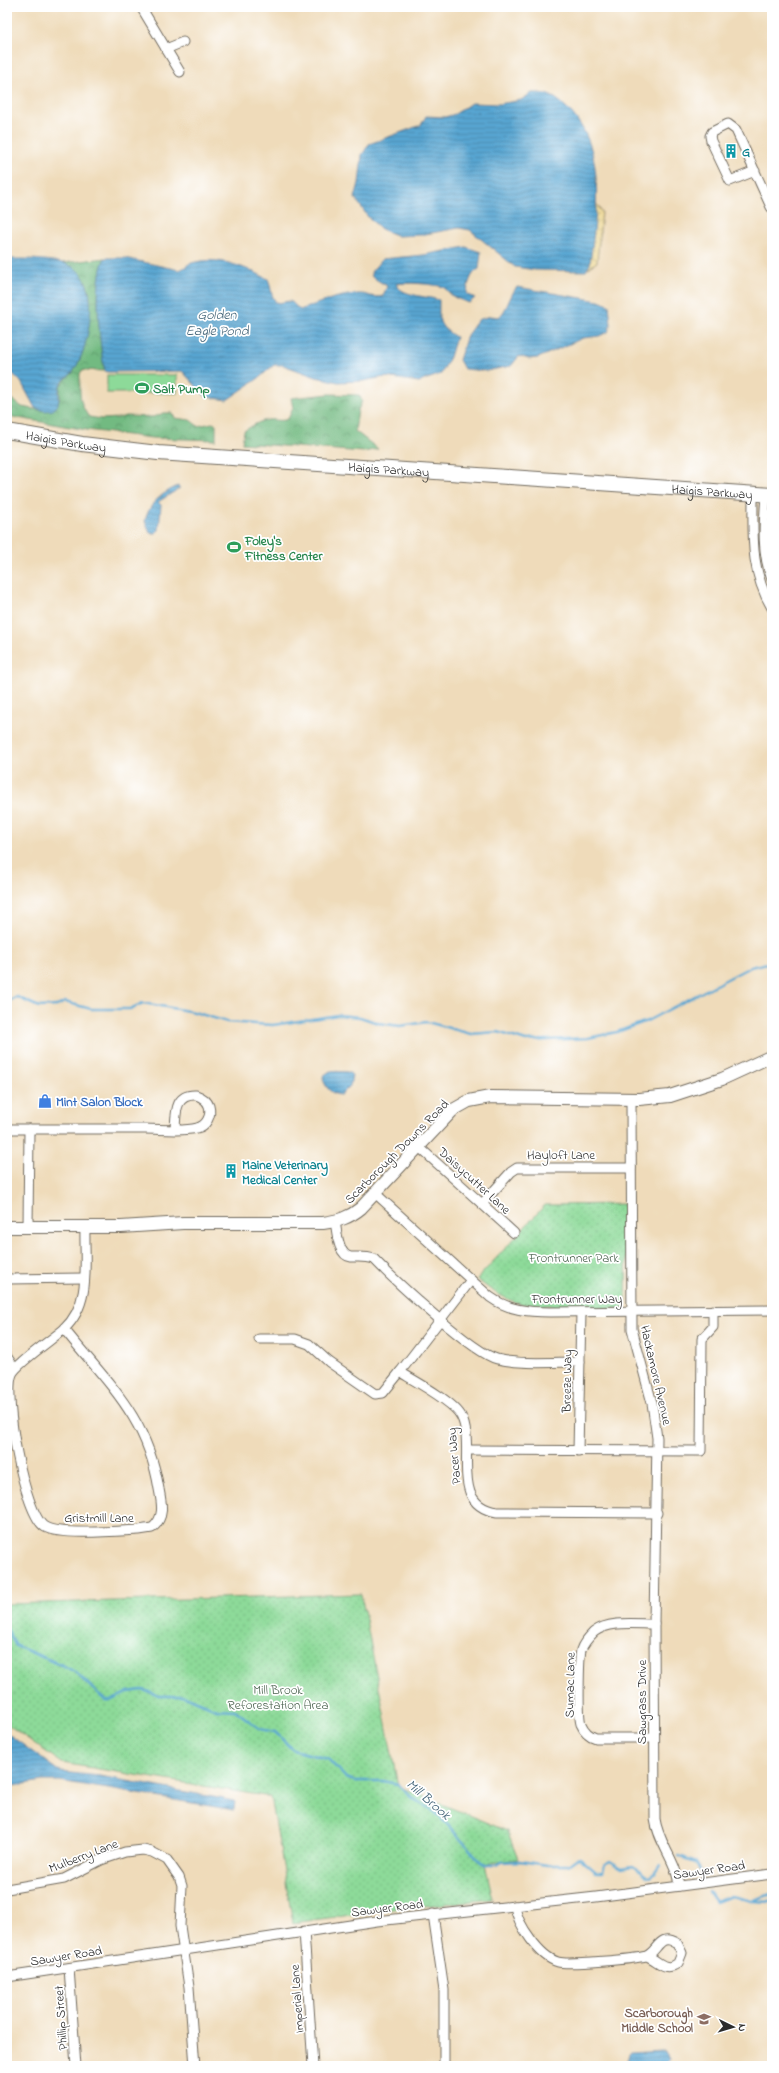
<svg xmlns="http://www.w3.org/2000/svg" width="779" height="2073" viewBox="0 0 779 2073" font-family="'Indie Flower',sans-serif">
<defs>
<pattern id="forest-crowns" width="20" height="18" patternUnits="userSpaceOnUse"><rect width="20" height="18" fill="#72ba81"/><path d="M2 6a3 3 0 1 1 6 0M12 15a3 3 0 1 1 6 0" fill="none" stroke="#5e976a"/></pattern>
<pattern id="sand-dots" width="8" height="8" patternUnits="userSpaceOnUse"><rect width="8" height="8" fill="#eeda9e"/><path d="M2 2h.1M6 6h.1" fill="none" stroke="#cb8" stroke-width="1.8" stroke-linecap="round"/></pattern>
<pattern id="park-dots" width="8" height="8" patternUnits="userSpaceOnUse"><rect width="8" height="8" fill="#8dda99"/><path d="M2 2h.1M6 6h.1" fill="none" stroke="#7abb84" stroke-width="1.8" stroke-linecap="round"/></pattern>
<pattern id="water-rules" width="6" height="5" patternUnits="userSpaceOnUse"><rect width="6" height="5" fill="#59a6d2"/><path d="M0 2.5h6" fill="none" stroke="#4a87ab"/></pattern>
</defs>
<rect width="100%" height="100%" fill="#fff"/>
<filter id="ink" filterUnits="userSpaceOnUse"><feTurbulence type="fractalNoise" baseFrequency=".025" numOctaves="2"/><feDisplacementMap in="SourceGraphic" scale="8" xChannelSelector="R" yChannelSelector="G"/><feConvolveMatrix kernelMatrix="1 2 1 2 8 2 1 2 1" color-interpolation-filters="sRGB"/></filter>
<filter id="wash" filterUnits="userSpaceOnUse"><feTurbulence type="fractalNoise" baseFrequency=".012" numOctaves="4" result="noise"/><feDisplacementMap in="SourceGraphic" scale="16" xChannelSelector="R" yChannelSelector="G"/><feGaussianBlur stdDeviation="0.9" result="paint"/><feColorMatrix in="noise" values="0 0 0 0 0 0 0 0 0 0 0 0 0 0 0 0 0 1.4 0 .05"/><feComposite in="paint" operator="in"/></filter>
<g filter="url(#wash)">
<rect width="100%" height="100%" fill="#efdbba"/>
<rect fill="#8dda99" stroke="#5c8262" x="107" y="375" width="70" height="18"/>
<g fill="url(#forest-crowns)" stroke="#4e7256">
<path d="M105,258C93,279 99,346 105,371L82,370L80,374C80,390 78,403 89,417L102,419L119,418L126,416L153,417L164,413H172L175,418L190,420L198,426L212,423L216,424V440L152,438L87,430L7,416V400H13L22,407L45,411L60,400V386C64,380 70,377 74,370C87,352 96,302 86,282C81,272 72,267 63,263Z"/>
<path d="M329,394L359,395L362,401L358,410L355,431L378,449L364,452L242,443L244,431C252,426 259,421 268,420C276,419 280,422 288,419L293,408L291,398Z"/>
</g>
<path fill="url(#sand-dots)" stroke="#8c8264" d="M594,200L602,212L597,262L589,268L583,267Z"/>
<g fill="url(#park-dots)" stroke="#5c8262">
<path d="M627,1204L626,1300L625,1306L620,1309H562C552,1304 540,1306 529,1305C512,1304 489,1290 477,1279L545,1205Z"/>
<path d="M361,1594L398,1786L507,1831L518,1859L485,1864L493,1899L394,1909L293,1923L271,1797L62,1763L7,1724V1604Z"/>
</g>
<g fill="url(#water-rules)" stroke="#42687e">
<path d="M532,93C549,92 557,98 569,110C608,151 596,213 590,264L586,271L535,270L515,267L470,230L459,228L420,235L398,236L381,229L368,217L355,198L359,183L362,155L369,144L421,125L426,116L445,117L455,114L471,103L499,104L521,100Z"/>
<path d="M466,247L481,252L479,269C471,272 467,286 467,294L475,298L469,303C465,301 459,300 454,297C450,295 448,290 443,287C435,284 404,282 396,284C401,296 427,296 439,300C439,322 437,325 456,337L450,357L441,374L419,382L385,377L363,381L338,382L316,377L283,365H274L259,378L227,400L206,397L182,371L108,372L105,371C99,346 93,279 105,258H125L179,270C183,269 186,266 189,264C215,254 245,267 268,279C272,288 270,296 277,303C294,301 287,298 300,310C319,303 337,295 358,294C367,293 373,299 383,296L387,286L372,277L371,272L382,259L423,255Z"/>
<path d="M7,259C24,259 62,258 76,269C101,288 89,346 75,369C71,375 66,378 62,382C55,391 64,403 53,410L45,411L35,408L21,382L7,368Z"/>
<path d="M517,287L599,301L609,305L611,324L608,332L599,336L583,338L538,358L529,359L519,356L511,366L486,371L464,369L459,360L467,335L478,320L490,316L499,317C508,309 509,296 517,287Z"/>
<path d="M178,486L180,488L158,502L161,505L159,530L155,533H150L145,521C149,503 162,493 178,486Z"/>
<path d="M330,1071L348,1072L352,1075L350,1086L341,1095C331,1095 323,1085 323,1076Z"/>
<path d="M7,1733L60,1772L100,1776L235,1801L234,1810L60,1781H42L7,1787Z"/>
<path d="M661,2051H664L669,2059L666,2066H629C626,2062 626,2056 630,2053Z"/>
</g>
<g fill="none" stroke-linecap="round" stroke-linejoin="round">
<g stroke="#59a6d2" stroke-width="2.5">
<path d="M7,1002L17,997L39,1007L57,1006L65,1002L91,1009H130L143,1003L194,1012L227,1022L255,1024L273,1025L338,1015L360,1017L378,1023L400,1026L427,1022L471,1034L498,1032L526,1041L588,1038L617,1032L647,1021L750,967L772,962"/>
<path d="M7,1629L16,1646L64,1666L75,1672L106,1701H110L128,1692L142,1690L150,1692L158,1696H185L216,1709L235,1710L260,1729L275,1732L293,1750L328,1759L346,1778L355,1781H383L398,1784L412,1798L431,1809L446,1823L481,1862L489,1865H497L502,1862L520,1861L548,1865H568L576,1859L580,1858L596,1872H603L605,1864L610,1861L622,1868L633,1866C647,1873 648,1887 661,1865"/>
<path d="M679,1856L696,1862L701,1871"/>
<path d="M709,1892L716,1902L731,1896L751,1901L772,1902"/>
<path d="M753,1900L772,1894"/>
</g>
</g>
</g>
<g filter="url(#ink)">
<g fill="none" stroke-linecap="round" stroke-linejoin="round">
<defs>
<g id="street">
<path d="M141,7L180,72"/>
<path d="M166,49L183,42"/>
<path d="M755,171L730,181L711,141L710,136L712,132L728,124L736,130L771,207L772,208"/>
<path d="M753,495C753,536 750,571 772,608"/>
<path d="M766,495C764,523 761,552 772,579"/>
<path d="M631,1099L632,1329L652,1403L657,1438L654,1624L655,1819C658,1843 677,1861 679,1886"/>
<path d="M7,1129C53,1129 99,1129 145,1129C160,1129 183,1132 197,1128C206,1126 212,1116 209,1106C207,1100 202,1097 196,1095C175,1094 176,1112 175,1129"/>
<path d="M419,1147L514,1233"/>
<path d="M376,1194L490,1297C508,1310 528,1312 550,1312L772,1310"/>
<path d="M482,1204L511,1172L517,1168H631"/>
<path d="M335,1221C337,1232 338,1256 351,1257C359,1257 366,1256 374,1259C394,1280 473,1353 497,1359C523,1365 553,1362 580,1362"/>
<path d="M28,1227L29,1129"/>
<path d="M7,1279L84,1278"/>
<path d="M471,1280L400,1372C415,1381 454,1402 461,1416C477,1446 448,1505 497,1512L657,1513"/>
<path d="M64,1329C54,1338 16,1364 12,1374C3,1396 24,1515 45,1527C60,1536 119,1531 139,1530L152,1528C165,1518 162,1504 159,1489C147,1416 108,1384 64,1329C92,1303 84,1263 85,1228"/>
<path d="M259,1339H295L309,1344L329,1362L375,1394L383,1393L400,1372"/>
<path d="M7,1357L15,1369"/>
<path d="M467,1450L701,1451L702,1339L713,1327V1310"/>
<path d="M578,1451L581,1312"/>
<path d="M654,1624C636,1624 609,1620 594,1632C589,1637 583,1643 581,1650C579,1660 578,1715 581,1724C584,1731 589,1736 596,1738H654"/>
<path d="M7,1889L64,1879L101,1860L125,1852L143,1850L152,1852L167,1860L179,1877L182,1886L180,1926L189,1987L195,2066"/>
<path d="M515,1906C517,1924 540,1957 558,1962C569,1965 635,1959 646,1956C658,1952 659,1932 677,1943L682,1953L678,1963C665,1973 658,1960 647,1956"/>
<path d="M433,1914L444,1990V2066"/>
<path d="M304,1931L313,2066"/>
<path d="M69,1968L76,2066"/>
<path d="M7,1977L377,1921L596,1897L772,1874"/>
</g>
<path id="secondary" d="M7,1227H121L183,1223H323C338,1221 349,1218 361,1208L453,1110L469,1101L490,1097L639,1099L670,1096L722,1079L772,1056"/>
<g id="primary">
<path id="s1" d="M7,431L82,444L158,453L772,495"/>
</g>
</defs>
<use href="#street" stroke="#70695d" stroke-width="11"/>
<use href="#secondary" stroke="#70695d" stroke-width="14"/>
<use href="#primary" stroke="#70695d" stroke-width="16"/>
<use href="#street" stroke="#fff" stroke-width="9"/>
<use href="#secondary" stroke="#fff" stroke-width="12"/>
<use href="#primary" stroke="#fff" stroke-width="14"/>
</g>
</g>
<defs>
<symbol id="building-bare" viewBox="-9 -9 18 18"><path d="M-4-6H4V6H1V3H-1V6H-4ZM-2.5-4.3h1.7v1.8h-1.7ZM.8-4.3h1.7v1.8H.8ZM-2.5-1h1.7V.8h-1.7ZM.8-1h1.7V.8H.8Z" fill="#0f9aa8" stroke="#fff" stroke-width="2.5" paint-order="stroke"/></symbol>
<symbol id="stadium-bare" viewBox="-9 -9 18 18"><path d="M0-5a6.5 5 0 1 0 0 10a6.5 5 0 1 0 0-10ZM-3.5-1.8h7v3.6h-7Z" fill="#2e9e5b" stroke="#fff" stroke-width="2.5" paint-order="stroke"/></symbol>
<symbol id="shop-bare" viewBox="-9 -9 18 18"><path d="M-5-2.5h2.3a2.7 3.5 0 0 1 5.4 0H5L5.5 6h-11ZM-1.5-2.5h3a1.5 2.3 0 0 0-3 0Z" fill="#3f7fe0" stroke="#fff" stroke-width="2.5" paint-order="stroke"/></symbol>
<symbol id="school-bare" viewBox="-9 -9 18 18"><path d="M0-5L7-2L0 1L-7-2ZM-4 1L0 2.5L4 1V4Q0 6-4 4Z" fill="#8d6e63" stroke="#fff" stroke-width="2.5" paint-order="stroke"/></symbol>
</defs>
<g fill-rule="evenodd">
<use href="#building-bare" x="721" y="141" width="20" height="20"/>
<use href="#stadium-bare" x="132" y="378" width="20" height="20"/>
<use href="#stadium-bare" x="224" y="537" width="20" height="20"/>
<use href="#shop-bare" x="35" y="1091" width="20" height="20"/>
<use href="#building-bare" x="221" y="1161" width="20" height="20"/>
<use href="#school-bare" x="694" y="2009" width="20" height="20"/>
</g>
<g text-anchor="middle" stroke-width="3.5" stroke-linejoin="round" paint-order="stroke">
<g font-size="13" font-weight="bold" fill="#0d838f" stroke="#fff" text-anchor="start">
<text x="742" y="156">G</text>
<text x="242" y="1169">Maine Veterinary<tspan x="242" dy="15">Medical Center</tspan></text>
</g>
<g font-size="13" font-weight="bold" fill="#27864d" stroke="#fff" text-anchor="start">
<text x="153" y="393">Salt Pump</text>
<text x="245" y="545">Foley's<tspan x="245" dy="15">Fitness Center</tspan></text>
</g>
<g font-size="13" fill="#2b2b2b" stroke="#fff">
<text dy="5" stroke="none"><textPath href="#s1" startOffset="60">Haigis Parkway</textPath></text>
<text dy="5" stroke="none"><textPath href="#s1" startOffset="384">Haigis Parkway</textPath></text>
<text dy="5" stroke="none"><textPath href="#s1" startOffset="708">Haigis Parkway</textPath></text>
<text transform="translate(396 1151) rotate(-45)" y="5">Scarborough Downs Road</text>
<text x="561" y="1159">Hayloft Lane</text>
<text transform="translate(475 1180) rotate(42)" y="5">Daisycutter Lane</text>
<text x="577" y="1303">Frontrunner Way</text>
<text transform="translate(657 1375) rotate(77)" y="5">Hackamore Avenue</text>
<text transform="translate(566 1381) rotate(-89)" y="5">Breeze Way</text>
<text transform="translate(453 1456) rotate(-95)" y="5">Pacer Way</text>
<text x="99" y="1522">Gristmill Lane</text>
<text transform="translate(569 1685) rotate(-89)" y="5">Sumac Lane</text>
<text transform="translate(641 1702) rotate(-90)" y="5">Sawgrass Drive</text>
<text transform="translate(83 1855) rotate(-21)" y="5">Mulberry Lane</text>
<text transform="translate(709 1869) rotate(-8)" y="5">Sawyer Road</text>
<text transform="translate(387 1907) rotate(-7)" y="5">Sawyer Road</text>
<text transform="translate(66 1955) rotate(-9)" y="5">Sawyer Road</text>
<text transform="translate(296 1999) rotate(-94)" y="5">Imperial Lane</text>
<text transform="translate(60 2018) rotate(-94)" y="5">Phillip Street</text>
</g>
<g font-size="13" font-weight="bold" fill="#366cbe" stroke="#fff" text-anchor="start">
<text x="56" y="1106">Mint Salon Block</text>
</g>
<g font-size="13" fill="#48604c" stroke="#fff">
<text x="574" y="1262">Frontrunner Park</text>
<text x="278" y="1694">Mill Brook<tspan x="278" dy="15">Reforestation Area</tspan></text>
</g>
<g font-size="13" font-weight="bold" fill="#785e54" stroke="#fff" text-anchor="end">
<text x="693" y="2017">Scarborough<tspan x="693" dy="15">Middle School</tspan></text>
</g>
<g font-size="14" font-style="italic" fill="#406276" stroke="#fff">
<text x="217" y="319">Golden<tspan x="217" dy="16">Eagle Pond</tspan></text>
<text transform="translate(429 1799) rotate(41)" y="5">Mill Brook</text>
</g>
</g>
<rect width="779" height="2073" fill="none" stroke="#fff" stroke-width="24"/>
<g transform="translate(733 2027) rotate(95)" stroke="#ffffff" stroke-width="3" paint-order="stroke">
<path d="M0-3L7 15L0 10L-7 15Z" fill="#2b2b2b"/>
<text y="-6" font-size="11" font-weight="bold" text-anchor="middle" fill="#2b2b2b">N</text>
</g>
</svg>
